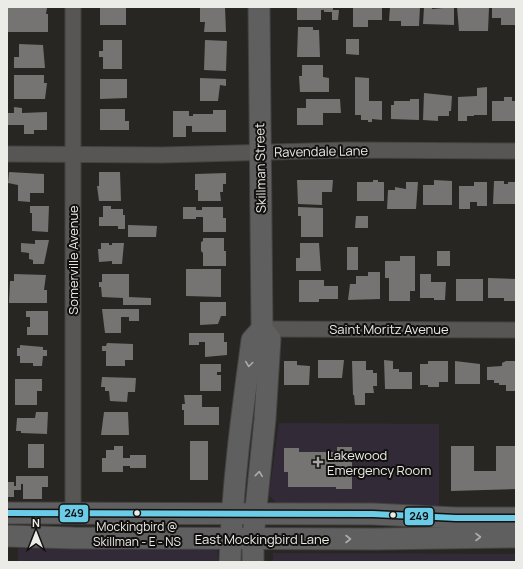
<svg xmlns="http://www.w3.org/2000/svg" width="523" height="569" viewBox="0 0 523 569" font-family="Manrope,sans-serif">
<rect width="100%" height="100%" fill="#282623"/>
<g fill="#322a37">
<path d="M279,423L439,424V506L277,504L269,495Z"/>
<path d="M217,543L218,562H18V546Z"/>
<path d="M273,553L516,554V562H273Z"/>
</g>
<g fill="#757472">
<path d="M7,7L47,8L46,14H48V32H7Z"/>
<rect x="100" y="7" width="26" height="18"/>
<path d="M200,7H225L226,32H204L205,22H200Z"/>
<path d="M297,7H333V10H339L338,20H332V12H324V10H321V20H297Z"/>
<path d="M353,7H382V20H368V27H353Z"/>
<path d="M390,7H420L419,26H401V21H389Z"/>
<path d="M424,7H432V9L454,7V25L423,24Z"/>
<path d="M457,7L489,8L488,31H459Z"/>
<path d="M492,7H516V25H501V18H492Z"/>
<path d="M298,27H313V30H319L320,57H297Z"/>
<path d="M346,39H359V55L346,54Z"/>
<path d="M103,40H122V69H103V57H99V51H103Z"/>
<path d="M205,40L227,41L226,71L204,70Z"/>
<path d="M19,44L43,45L45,68H14V57H19Z"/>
<path d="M302,65H323V77L329,78V92H300L299,76H302Z"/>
<path d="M14,75H44V83H47L45,99H14Z"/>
<path d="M355,77L369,78V101H382V120L372,119V122H368V120H361V115H355Z"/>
<path d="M200,78L226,79V86L220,85L218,101H200Z"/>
<path d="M100,79H127V98L100,99Z"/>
<path d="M487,87V115H474V116H467V121H458V97L477,96V88Z"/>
<path d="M424,93L452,96L451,111H449V116H438V121L423,120Z"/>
<path d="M504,97H512V101H516V121H492V101H504Z"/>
<path d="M306,99H340L341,113H323V125H297V108H306Z"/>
<path d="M410,99H419V120L391,119V105H394V101H410Z"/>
<path d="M14,107L22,108V113L47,112V130H34V134H24V125H7V113H14Z"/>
<path d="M100,109H125V121H129V130H100Z"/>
<path d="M213,110H226V132H192V126H186V137H173V111H189V116H193V114H213Z"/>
<path d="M9,172L44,174V193H30V202L18,201V185L8,183Z"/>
<path d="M99,172H120L121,201H99L97,186H99Z"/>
<path d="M226,173V184H223V192H220L221,201H198V190H195V174Z"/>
<path d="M297,180H333L332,192H322V205L298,204Z"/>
<path d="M373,180H378V182H384V201H357V182H373Z"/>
<path d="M434,180L452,181V205H423V185H434Z"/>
<path d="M494,181H504V184H508V182H516V204H493Z"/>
<path d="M406,182H418L416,209H387L388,190H395V187L406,189Z"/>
<path d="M474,182H487V206H477V202H470V209H459V186H474Z"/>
<path d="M30,206H49L48,232L32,231V213H30Z"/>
<path d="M103,206H111V209H123V215H125V229H118V226H99V217H103Z"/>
<path d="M183,207H196V210H202V207H223V218H226V232H203V217H196V219H183Z"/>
<path d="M298,207L323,208V237H301V216H298Z"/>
<path d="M356,216H368V228H355Z"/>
<path d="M128,225L157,226L156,237H128Z"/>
<path d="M203,238H224V251H226V266H203V253L201,251V242L203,241Z"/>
<path d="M35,240H49L44,264H33V260L29,259V253L21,252V243L35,244Z"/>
<path d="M101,243H109V245H112V243H124L122,264H112V261L99,262L98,249H101Z"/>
<path d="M300,243H319L321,271H296V258H300Z"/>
<rect x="347" y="247" width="11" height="23"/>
<rect x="437" y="251" width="13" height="15"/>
<path d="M400,256H415V291H410V301H389V278H385V261H400Z"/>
<path d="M186,269H221V297L186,296Z"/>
<path d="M368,272H380V299L348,300L350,284H356V276H368Z"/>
<path d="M14,274L46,275L44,290H47V303H9L10,281H14Z"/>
<path d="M102,274H129V297L151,298V305H123V298L102,297L101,287H99V282H102Z"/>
<path d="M420,274H431V282H446L445,300H434V298H420Z"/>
<path d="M488,278L516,279V301H504V298H488Z"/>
<rect x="456" y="279" width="27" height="22"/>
<path d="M299,280H324V286H338V299H319V302H299Z"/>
<path d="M200,302H226V316H221L218,324L200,325Z"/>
<path d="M102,309H139V321H129V317H121V333H105Z"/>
<path d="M26,311H48V335H27V327H30V317H26Z"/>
<path d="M189,333H224V342H227V355L205,357V342H199V345H189Z"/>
<path d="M107,343L133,344V360H125V366H106V351H102V346H106Z"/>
<path d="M20,345L43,347V350H47V356H43L42,366H33V363H20V356H17V348H20Z"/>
<path d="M318,360H344L342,378H318Z"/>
<path d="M384,360L393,361V369H399V372H412V389H385Z"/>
<path d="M284,361H297V365L310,366L309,385H284Z"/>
<path d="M352,361H366V370H373V373H377V386H373L374,393H365V405H355L354,395H353Z"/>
<path d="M428,361H448V382H439V387H428V385H420V364H428Z"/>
<path d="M455,361L480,364V384H455Z"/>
<path d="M506,361H516V391H506V385H499V383H494V380H487V367L502,366V363Z"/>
<path d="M200,364H221V372H217V375H221V391H200Z"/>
<path d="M102,377L136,378L135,392H128L127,402L110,401L109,391H105V387H101Z"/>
<path d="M15,379H42V391H37V405H15Z"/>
<path d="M184,395H202V407H219V425H184V410H182V404H185Z"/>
<path d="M36,412H48L47,434L21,433V431H16L17,418H35Z"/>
<path d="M104,412H128L129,435H101Z"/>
<rect x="190" y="441" width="18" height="39"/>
<rect x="28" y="444" width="16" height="24"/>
<path d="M114,446H123V458H130V455H146V468H130V466H123V472H102V458H106V450H114Z"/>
<path d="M451,446H474V471H496V446H516V489L451,491Z"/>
<path d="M337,447H352V489H336V487H288V472H284V448H299V452H337Z"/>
<path d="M16,476H48V487H42V499H23V484H21V490H14V497H7V482H14V486H16Z"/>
</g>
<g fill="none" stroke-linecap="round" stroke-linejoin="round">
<defs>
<g id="minor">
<path d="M73,7V513"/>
<path d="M7,154L162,155L348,150L516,151"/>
<path d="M262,329L516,330"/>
</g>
<g id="secondary">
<path d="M7,513L373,514L456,518H516"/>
<path d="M7,536L73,538L377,539L516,537"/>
<path d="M230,562C232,487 242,414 252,340L262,329"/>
<path d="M253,562V538L265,419L270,339L262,329L259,7"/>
</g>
</defs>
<use href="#minor" stroke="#444341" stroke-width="17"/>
<use href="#secondary" stroke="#444341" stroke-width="23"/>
<use href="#minor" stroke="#585654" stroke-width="15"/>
<use href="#secondary" stroke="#605f60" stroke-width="21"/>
<defs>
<path id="bus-1" d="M7,513L373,514L456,518H516"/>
</defs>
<use href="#bus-1" stroke="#11100e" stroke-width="9"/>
<use href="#bus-1" stroke="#6bcce7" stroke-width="6"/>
</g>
<defs><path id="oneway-chevron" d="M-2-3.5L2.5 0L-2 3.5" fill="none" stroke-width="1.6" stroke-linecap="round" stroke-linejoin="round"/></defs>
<g stroke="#acacaa">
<use href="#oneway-chevron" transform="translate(249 364) rotate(98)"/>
<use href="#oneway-chevron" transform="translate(259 474) rotate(-84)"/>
<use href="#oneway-chevron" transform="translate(478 537)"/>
<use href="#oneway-chevron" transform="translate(348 539)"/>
</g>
<path fill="#a7a6a2" stroke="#11100e" stroke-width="1.5" d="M316 456h4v4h4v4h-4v4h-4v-4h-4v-4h4z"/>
<g fill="#ebebe7" stroke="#11100e" stroke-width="1.5">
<circle cx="137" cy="513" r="3.5"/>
<circle cx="393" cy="515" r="3.5"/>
</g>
<g text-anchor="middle" stroke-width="4" stroke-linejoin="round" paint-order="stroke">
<g font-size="12" fill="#ebebe7" stroke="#11100e">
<text x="137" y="531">Mockingbird @<tspan x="137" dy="15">Skillman - E - NS</tspan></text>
</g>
<g font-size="13" fill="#ebebe7" stroke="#11100e">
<text transform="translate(321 151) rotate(-1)" y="5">Ravendale Lane</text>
<text transform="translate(260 168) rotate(-91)" y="5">Skillman Street</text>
<text transform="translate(73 260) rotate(-90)" y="5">Somerville Avenue</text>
<text x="389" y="334">Saint Moritz Avenue</text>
<text x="262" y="544">East Mockingbird Lane</text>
</g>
<g font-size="13" fill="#ebebe7" stroke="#11100e" text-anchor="start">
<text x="327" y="460">Lakewood<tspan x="327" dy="15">Emergency Room</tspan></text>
</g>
</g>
<g stroke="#11100e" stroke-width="1.5">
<rect x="59" y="504" width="30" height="19" rx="4" fill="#6bcce7"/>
<rect x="404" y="507" width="30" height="19" rx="4" fill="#6bcce7"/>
</g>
<g font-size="11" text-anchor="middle" font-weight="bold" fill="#111">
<text x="74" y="517">249</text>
<text x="419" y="520">249</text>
</g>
<rect width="523" height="569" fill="none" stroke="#ebebe7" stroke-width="16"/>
<g transform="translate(36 533)" stroke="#11100e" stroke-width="3" paint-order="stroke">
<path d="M0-3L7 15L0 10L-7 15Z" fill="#ebebe7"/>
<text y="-6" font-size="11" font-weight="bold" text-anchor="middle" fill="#ebebe7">N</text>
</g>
</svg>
